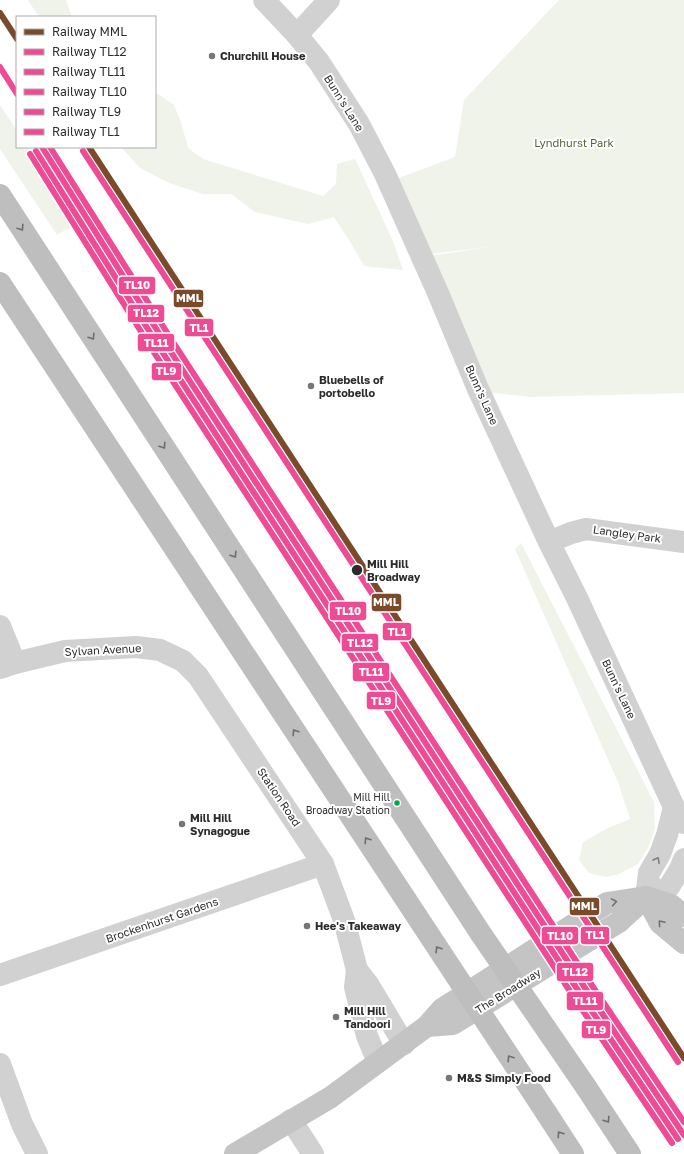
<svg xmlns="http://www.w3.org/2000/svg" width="684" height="1154" viewBox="0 0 684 1154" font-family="'Golos Text',sans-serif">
<rect width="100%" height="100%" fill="#fff"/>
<g fill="#f0f3ea">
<path d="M28,0H66L72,17H39Z"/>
<path d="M559,0H684V393L531,397L484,392L422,257L489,247L421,255L388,182L455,157L464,100Z"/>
<path d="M155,92L174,105L181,122L188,148L203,159L323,196L336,184L337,164L355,159L393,241L403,270L364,266L349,240L334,217L308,224L255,212L231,194H203L169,183L140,168L121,147H155Z"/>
<path d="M0,105L17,131V147H27L77,223L57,235L0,149Z"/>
<path d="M521,543L654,802L655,828L648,848L638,864L619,874L606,877L589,873L579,860L583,842L608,828L630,819L618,782L515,549Z"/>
</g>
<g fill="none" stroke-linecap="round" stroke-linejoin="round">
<g stroke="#d1d1d1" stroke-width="22">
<path d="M549,542L571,533L586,529L684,542"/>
<path d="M0,626L15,663"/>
<path d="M0,668L15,663L65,651L136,647L160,650L183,661L198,676L323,864L344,920L357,970L368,984L404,1044"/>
<path d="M357,970L355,987L367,1036L378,1062"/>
<path d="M0,975L323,864"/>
<path d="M0,1064L22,1124L37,1154"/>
<path d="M291,1120L313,1154"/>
</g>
<g stroke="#d1d1d1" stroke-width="22">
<path d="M264,0L297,35L319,62L359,124L385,174L438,293L478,389L549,542L577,598L674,807L684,823"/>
<path d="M297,35L329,0"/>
<path d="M674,807L667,835L660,854L649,873L646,897L669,887L680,869L684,859"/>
</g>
<g stroke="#c4c4c4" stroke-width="22">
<path d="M646,897L660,923L684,943"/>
<path d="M427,1026L453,1024L619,922L646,897"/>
<path d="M235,1154L331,1097L427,1026L442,1009L607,903L646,897L671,905L684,916"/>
</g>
<g stroke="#bebebe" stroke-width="22">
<path d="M586,1087L630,1154"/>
<path d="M547,1114L573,1154"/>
</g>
<g stroke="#bebebe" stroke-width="22">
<path d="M0,195L481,934L586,1087"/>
<path d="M0,283L547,1114"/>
</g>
<defs>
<g id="rail-1">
<path d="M0,13L17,39"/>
<path d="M89,147C289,450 484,755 684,1058"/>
</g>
<g id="rail-2">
<path d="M0,67L17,94"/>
<path d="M42,147L167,346L587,991L684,1135"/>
</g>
<path id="rail-3" d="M36,151L161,350L581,995L678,1139"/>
<path id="rail-4" d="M50,147L173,342L593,987L684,1122"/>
<path id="rail-5" d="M30,154L155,354L575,999L672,1143"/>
<path id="rail-6" d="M83,151C283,454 478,759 678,1062"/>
</defs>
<use href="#rail-1" stroke="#fff" stroke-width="9"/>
<use href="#rail-2" stroke="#fff" stroke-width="9"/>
<use href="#rail-3" stroke="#fff" stroke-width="9"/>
<use href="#rail-4" stroke="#fff" stroke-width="9"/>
<use href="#rail-5" stroke="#fff" stroke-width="9"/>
<use href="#rail-6" stroke="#fff" stroke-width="9"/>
<use href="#rail-1" stroke="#7a4b2a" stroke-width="6"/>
<use href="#rail-2" stroke="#ee4b95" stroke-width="6"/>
<use href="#rail-3" stroke="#ee4b95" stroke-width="6"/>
<use href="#rail-4" stroke="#ee4b95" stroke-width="6"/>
<use href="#rail-5" stroke="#ee4b95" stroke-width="6"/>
<use href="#rail-6" stroke="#ee4b95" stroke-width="6"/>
</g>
<defs><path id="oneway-chevron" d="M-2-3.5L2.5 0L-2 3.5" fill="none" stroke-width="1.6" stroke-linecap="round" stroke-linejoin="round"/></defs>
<g stroke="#6e6e6e">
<use href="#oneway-chevron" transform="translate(21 228) rotate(57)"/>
<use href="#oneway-chevron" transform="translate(92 337) rotate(57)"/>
<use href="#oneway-chevron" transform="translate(163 446) rotate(57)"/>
<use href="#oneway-chevron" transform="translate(234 555) rotate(57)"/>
<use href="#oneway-chevron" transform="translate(295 732) rotate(-123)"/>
<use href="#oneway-chevron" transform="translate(367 840) rotate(-123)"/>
<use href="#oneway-chevron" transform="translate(438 949) rotate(-123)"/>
<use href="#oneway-chevron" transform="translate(510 1058) rotate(-124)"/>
<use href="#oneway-chevron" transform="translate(607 1120) rotate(57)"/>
<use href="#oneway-chevron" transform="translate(560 1134) rotate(-124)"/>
</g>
<use stroke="#7e7e7e" href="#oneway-chevron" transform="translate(657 860) rotate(-61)"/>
<g stroke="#707070">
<use href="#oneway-chevron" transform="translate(614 902) rotate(-10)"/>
<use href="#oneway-chevron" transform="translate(661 923) rotate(-130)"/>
</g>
<g fill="#767676" stroke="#fff" stroke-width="1.5">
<circle cx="212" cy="56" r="4"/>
<circle cx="311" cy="386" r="4"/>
<circle cx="182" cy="824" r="4"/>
<circle cx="307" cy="926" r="4"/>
<circle cx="336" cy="1017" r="4"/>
<circle cx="449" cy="1078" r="4"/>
</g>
<circle fill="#2c2c2c" stroke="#fff" stroke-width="1.5" cx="357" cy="570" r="6"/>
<circle fill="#00a651" stroke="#fff" stroke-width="1.5" cx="397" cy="803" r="3.5"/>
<g text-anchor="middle" stroke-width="4" stroke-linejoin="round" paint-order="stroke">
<g font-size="10" fill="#2c2c2c" stroke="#fff" text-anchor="end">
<text x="390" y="801">Mill Hill<tspan x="390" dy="13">Broadway Station</tspan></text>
</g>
<g font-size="11" font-weight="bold" fill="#2c2c2c" stroke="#fff" text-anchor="start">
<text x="220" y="60">Churchill House</text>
<text x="319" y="384">Bluebells of<tspan x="319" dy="13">portobello</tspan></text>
<text x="190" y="822">Mill Hill<tspan x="190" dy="13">Synagogue</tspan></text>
<text x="315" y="930">Hee's Takeaway</text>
<text x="344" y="1015">Mill Hill<tspan x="344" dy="13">Tandoori</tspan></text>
<text x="457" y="1082">M&amp;S Simply Food</text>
</g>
<g font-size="11" fill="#2c2c2c" stroke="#fff">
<text transform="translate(344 103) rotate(58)" y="4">Bunn's Lane</text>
<text transform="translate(482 395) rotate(66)" y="4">Bunn's Lane</text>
<text transform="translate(627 534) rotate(8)" y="4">Langley Park</text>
<text transform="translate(103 650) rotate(-3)" y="4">Sylvan Avenue</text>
<text transform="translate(619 689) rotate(65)" y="4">Bunn's Lane</text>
<text transform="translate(279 797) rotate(56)" y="4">Station Road</text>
<text transform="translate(162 920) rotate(-19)" y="4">Brockenhurst Gardens</text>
<text transform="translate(508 991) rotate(-32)" y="4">The Broadway</text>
</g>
<g font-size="11" fill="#54663b" stroke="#fff">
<text x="574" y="147">Lyndhurst Park</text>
</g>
<g font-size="11" font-weight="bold" fill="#2c2c2c" stroke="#fff" text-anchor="start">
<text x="367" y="568">Mill Hill<tspan x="367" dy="13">Broadway</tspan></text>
</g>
</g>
<g stroke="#fff" stroke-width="1.5">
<rect x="118" y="276" width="38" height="19" rx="4" fill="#ee4b95"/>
<rect x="173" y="289" width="31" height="19" rx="4" fill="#7a4b2a"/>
<rect x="127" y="304" width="38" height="19" rx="4" fill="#ee4b95"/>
<rect x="184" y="318" width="30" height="19" rx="4" fill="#ee4b95"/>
<rect x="137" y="333" width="38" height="19" rx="4" fill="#ee4b95"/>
<rect x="151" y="362" width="31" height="19" rx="4" fill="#ee4b95"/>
<rect x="371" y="593" width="31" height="19" rx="4" fill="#7a4b2a"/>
<rect x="329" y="601" width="38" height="20" rx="4" fill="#ee4b95"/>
<rect x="382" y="622" width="30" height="19" rx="4" fill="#ee4b95"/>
<rect x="341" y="633" width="38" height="19" rx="4" fill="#ee4b95"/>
<rect x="352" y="662" width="38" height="20" rx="4" fill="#ee4b95"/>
<rect x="366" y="691" width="30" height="19" rx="4" fill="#ee4b95"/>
<rect x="569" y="897" width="31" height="19" rx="4" fill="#7a4b2a"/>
<rect x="580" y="926" width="30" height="19" rx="4" fill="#ee4b95"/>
<rect x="541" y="926" width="38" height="19" rx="4" fill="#ee4b95"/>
<rect x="556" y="962" width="38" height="20" rx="4" fill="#ee4b95"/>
<rect x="566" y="991" width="38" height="20" rx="4" fill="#ee4b95"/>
<rect x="581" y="1020" width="30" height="19" rx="4" fill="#ee4b95"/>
</g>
<g font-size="11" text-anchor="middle" font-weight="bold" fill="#fff">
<text x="137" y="289">TL10</text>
<text x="189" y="302">MML</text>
<text x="146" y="317">TL12</text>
<text x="199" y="332">TL1</text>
<text x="156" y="347">TL11</text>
<text x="166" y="375">TL9</text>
<text x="386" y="606">MML</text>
<text x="348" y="615">TL10</text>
<text x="397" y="636">TL1</text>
<text x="360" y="647">TL12</text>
<text x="371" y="676">TL11</text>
<text x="381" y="705">TL9</text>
<text x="584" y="910">MML</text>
<text x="595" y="939">TL1</text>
<text x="560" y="940">TL10</text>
<text x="575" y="976">TL12</text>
<text x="585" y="1005">TL11</text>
<text x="596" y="1034">TL9</text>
</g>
<rect x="16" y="16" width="140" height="132" fill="#ffffff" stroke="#ababab"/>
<rect x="24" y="29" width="20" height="6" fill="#7a4b2a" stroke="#ababab"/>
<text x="52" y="36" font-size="12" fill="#2c2c2c">Railway MML</text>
<rect x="24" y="49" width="20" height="6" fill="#ee4b95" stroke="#ababab"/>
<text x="52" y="56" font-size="12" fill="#2c2c2c">Railway TL12</text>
<rect x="24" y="69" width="20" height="6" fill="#ee4b95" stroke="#ababab"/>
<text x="52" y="76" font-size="12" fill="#2c2c2c">Railway TL11</text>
<rect x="24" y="89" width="20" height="6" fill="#ee4b95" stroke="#ababab"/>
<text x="52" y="96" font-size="12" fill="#2c2c2c">Railway TL10</text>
<rect x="24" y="109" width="20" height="6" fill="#ee4b95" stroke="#ababab"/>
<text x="52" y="116" font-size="12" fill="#2c2c2c">Railway TL9</text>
<rect x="24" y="129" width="20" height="6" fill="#ee4b95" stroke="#ababab"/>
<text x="52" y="136" font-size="12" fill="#2c2c2c">Railway TL1</text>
</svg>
